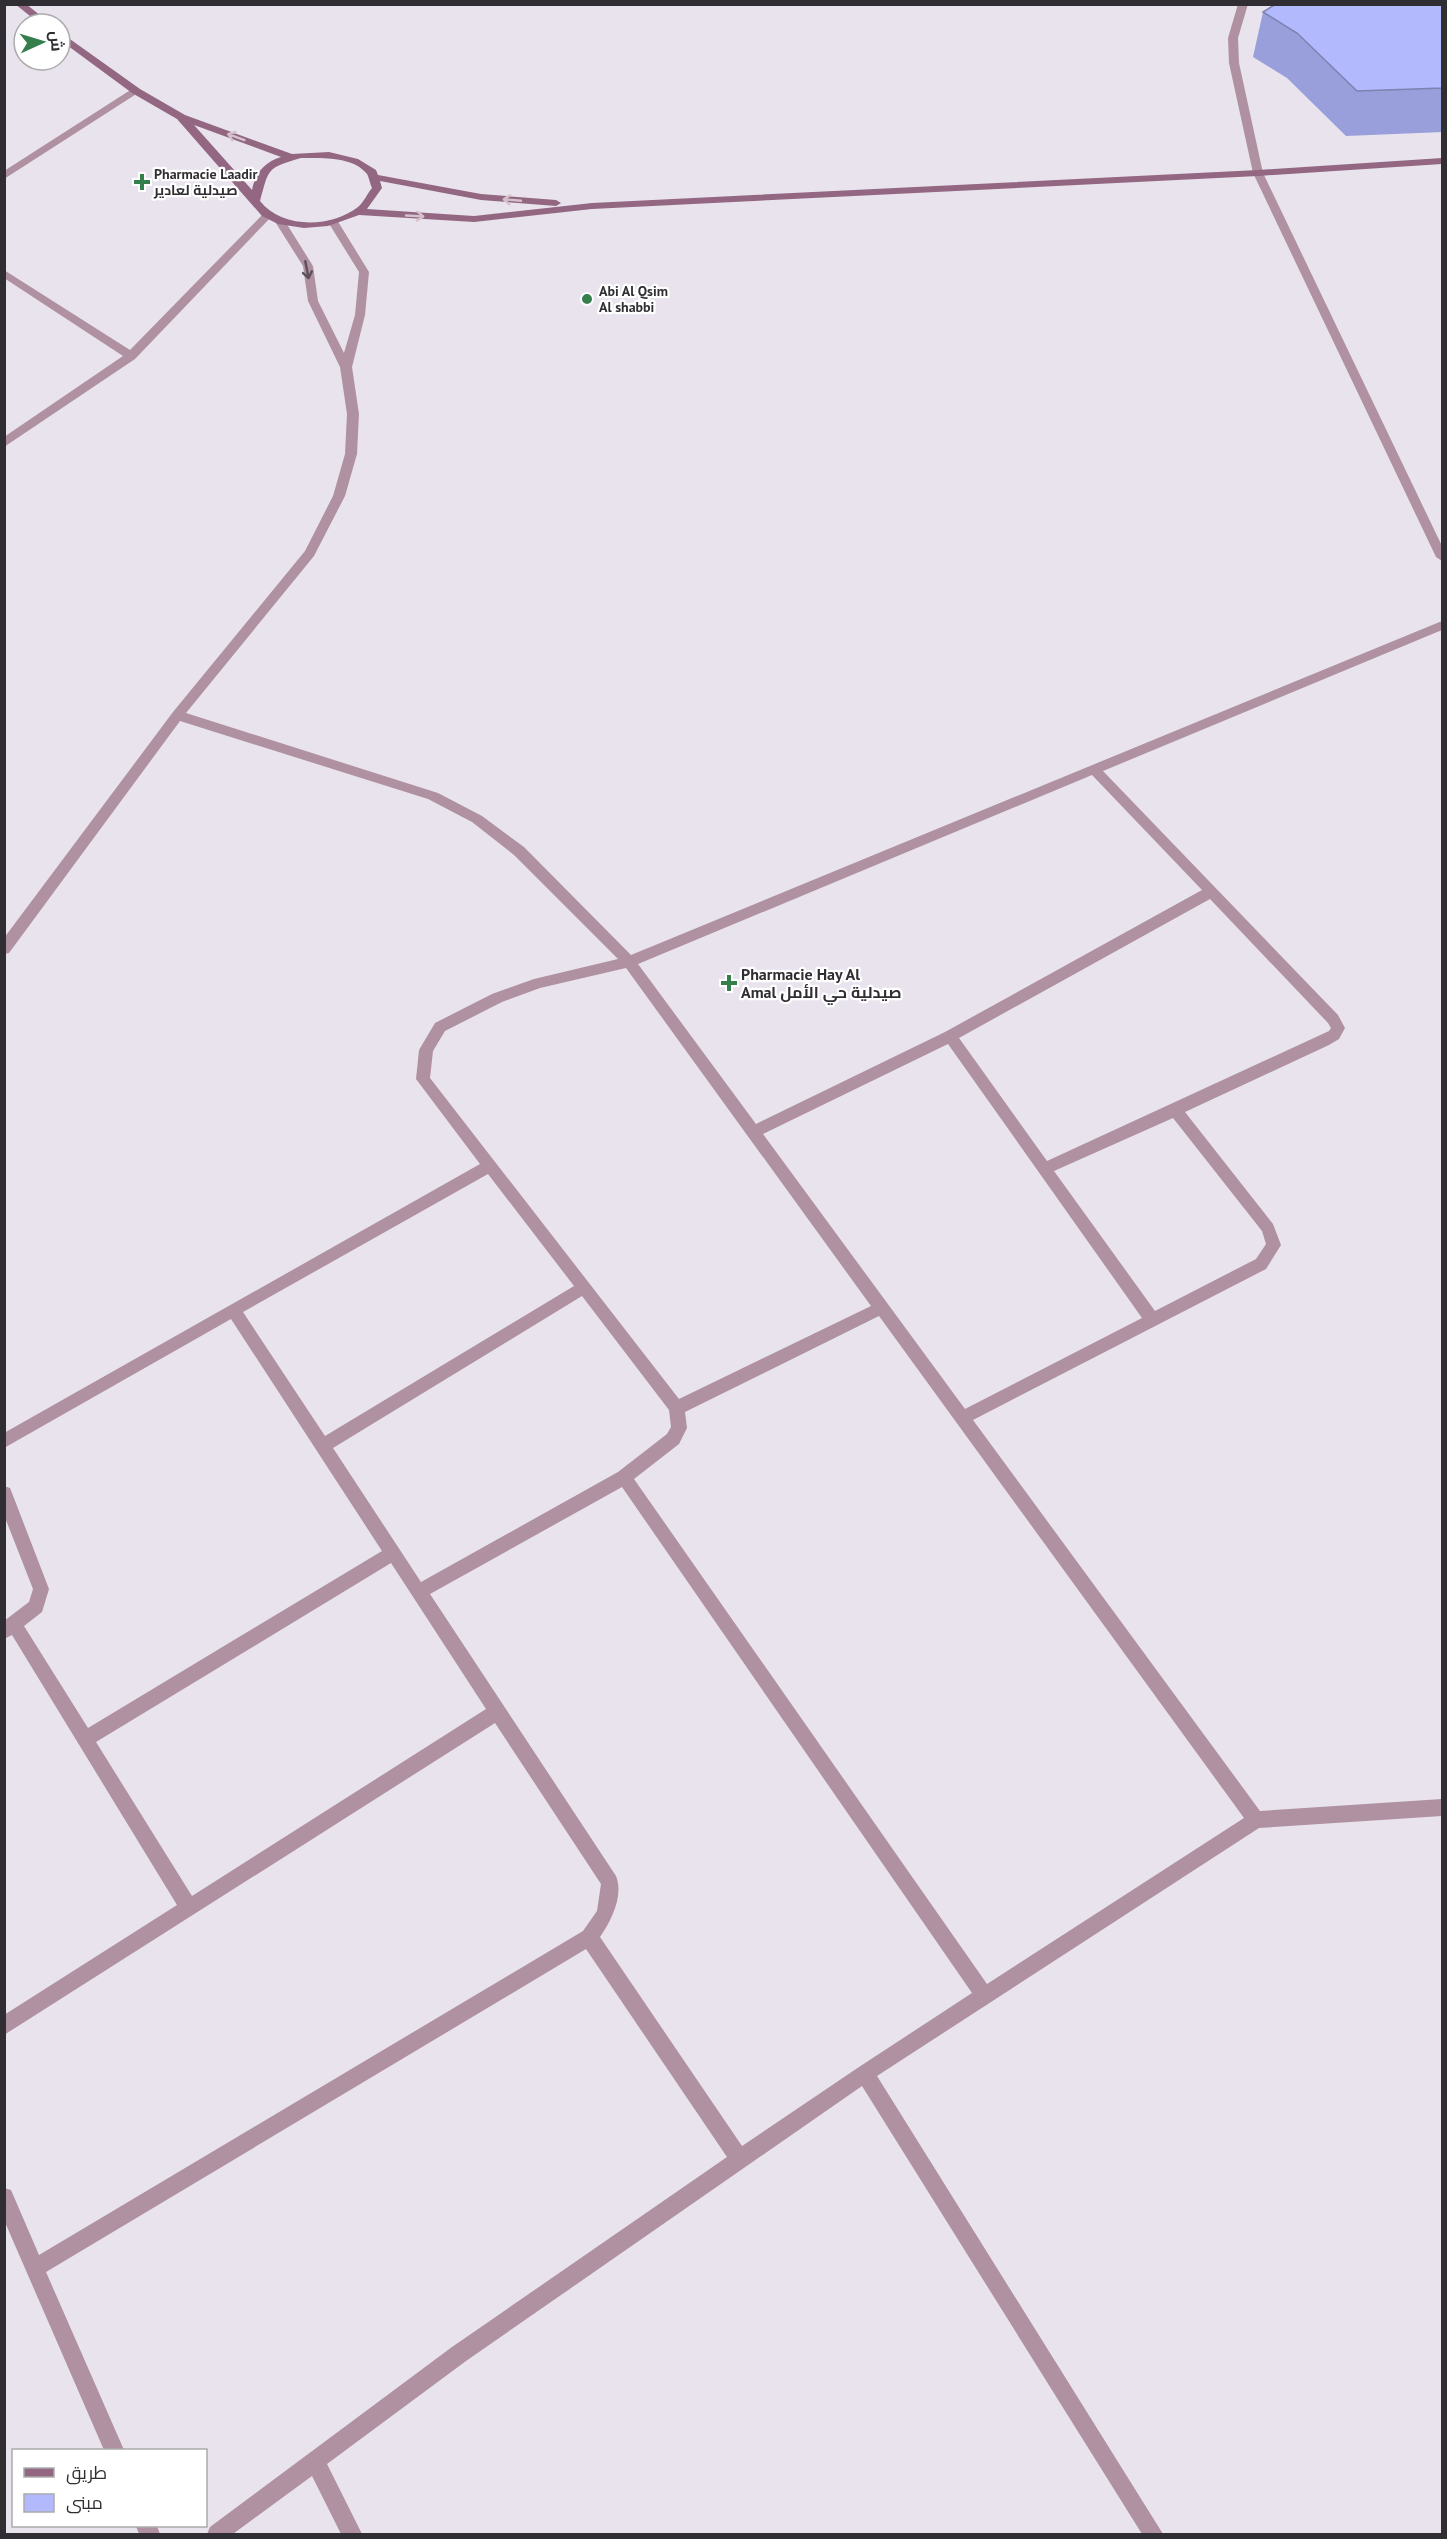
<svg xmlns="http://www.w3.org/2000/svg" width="1447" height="2539" viewBox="0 0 1447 2539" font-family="'PT Sans',Cairo,sans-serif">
<rect width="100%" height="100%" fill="#e9e3ee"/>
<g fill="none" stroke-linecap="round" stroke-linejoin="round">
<path fill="#af91a2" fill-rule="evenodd" d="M1238,4H1248L1238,38L1239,63L1263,173L1258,176L1253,173L1229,63L1228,38Z"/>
<g fill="#af91a2" fill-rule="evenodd">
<path d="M132,89L141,91L4,179V171Z"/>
<path d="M1254,171L1263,173L1442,546V561L1436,557L1253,173Z"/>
<path d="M264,213L273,215L135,359L4,447V437L123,356L4,278V270L130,350Z"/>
<path d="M275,218H283L313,266L318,301L344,353L355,315L359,272L328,222L329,220H337L369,272L365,315L352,367L359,414L357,454L345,496L314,556L186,713L438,793L482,816L524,847L631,955L1442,621V630L1103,771L1338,1015L1345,1028L1339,1039L1329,1045L1185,1112L1273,1224L1281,1245L1266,1269L973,1420L1260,1811L1442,1799V1816L1259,1828L877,2076L1163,2534H1142L862,2086L466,2361L327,2464L362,2534H341L312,2476L233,2534H207L210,2527L452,2347L727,2157L586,1949L46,2272L124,2450H104L4,2220V2188L11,2190L39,2255L583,1931L597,1911L601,1884L495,1723L4,2035V2015L177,1905L12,1635L4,1639V1621L29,1602L33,1589L4,1515V1486L10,1488L12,1493L49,1589L42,1612L24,1626L88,1728L382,1551L231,1319L4,1448V1433L480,1164L416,1079L419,1050L435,1023L492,994L534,979L618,959L514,855L472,822L428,799L180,721L9,953L4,954V938L173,712L305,551L333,496L345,454L347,414L340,367L308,301L303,266L274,220ZM1092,775L1202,890L945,1032L756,1124L638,964ZM1210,899L1328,1023L1331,1028L1329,1031L1047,1161L959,1038ZM626,968L871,1306L679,1399L430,1078L433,1051L445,1031L502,1002L540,988ZM948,1044L1142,1318L965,1409L763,1134ZM1173,1118L1262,1231L1266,1244L1256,1259L1155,1311L1054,1171ZM488,1174L574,1286L325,1436L243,1312ZM582,1296L669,1410L671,1427L667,1434L618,1472L421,1582L333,1448ZM879,1316L1244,1818L987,1984L634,1479L679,1444L687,1428L685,1412ZM622,1487L972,1993L859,2067L742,2146L600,1937C611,1921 624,1896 616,1876L430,1594ZM391,1563L486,1709L192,1896L96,1742Z"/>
<path d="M136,2526H157L160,2534H139Z"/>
</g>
<g fill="#936781" fill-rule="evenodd">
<path d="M15,4H26L51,24H40Z"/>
<path d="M60,32L140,89L185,115L292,154L329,152L358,159L376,170L378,175L481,194L556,200L561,203L556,206L481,200L380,181L382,188L367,209L474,216L592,203L1258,170L1442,158V164L1258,176L592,209L474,222L359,215L328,226L304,228L278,224L262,216L177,119L132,93L60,40ZM194,125L281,157C264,162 255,174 252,190ZM301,158C321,158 353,156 367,174C369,177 370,184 372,188C367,194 364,202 358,207C331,228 282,229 260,201C269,169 266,168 301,158Z"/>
</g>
</g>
<path fill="#999fda" d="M1443,4V132L1346,136L1287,78L1253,57L1263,12Z"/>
<path fill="#b2b9fd" stroke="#7d82b1" stroke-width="1.5" d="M1276,4H1443V88L1357,91L1297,33L1263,12Z"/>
<defs><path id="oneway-shaft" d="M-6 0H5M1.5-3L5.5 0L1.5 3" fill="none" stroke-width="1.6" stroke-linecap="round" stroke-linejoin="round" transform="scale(1.5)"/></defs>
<g stroke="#d4c2cd">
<use href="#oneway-shaft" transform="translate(236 137) rotate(-160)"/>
<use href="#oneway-shaft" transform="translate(512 200) rotate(-175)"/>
<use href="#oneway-shaft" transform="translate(415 216) rotate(3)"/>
</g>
<use stroke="#5c5159" href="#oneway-shaft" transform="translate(307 270) rotate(79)"/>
<g fill="#347f4c" stroke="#fff" stroke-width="2">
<path d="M139 173h6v6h6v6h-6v6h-6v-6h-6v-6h6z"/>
<circle cx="587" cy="299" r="6"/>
<path d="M726 974h6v6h6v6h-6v6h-6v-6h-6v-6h6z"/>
</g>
<g text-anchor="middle" stroke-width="4.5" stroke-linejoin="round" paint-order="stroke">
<g font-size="14" font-weight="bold" fill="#302e32" stroke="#fff" text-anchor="start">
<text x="154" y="179">Pharmacie Laadir<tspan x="154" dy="16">صيدلية لعادير</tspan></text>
<text x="599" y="296">Abi Al Qsim<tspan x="599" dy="16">Al shabbi</tspan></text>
</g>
<g font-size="16" font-weight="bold" fill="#302e32" stroke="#fff" text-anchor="start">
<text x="741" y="980">Pharmacie Hay Al<tspan x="741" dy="18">Amal صيدلية حي الأمل</tspan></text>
</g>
</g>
<rect width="1447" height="2539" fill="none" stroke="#302e32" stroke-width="12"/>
<rect x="12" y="2449" width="195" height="78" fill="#ffffff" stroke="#acabad" stroke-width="1.5"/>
<rect x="24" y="2468" width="30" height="9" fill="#936781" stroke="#acabad" stroke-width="1.5"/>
<text x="66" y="2479" font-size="18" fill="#302e32">طريق</text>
<rect x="24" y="2494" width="30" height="18" fill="#b2b9fd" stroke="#acabad" stroke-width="1.5"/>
<text x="66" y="2509" font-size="18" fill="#302e32">مبنى</text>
<g transform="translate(42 42) rotate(86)"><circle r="28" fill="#ffffff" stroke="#acabad" stroke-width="1.5"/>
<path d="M0-4.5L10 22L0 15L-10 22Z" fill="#347f4c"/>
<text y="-9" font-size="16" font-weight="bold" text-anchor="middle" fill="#302e32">ش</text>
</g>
</svg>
